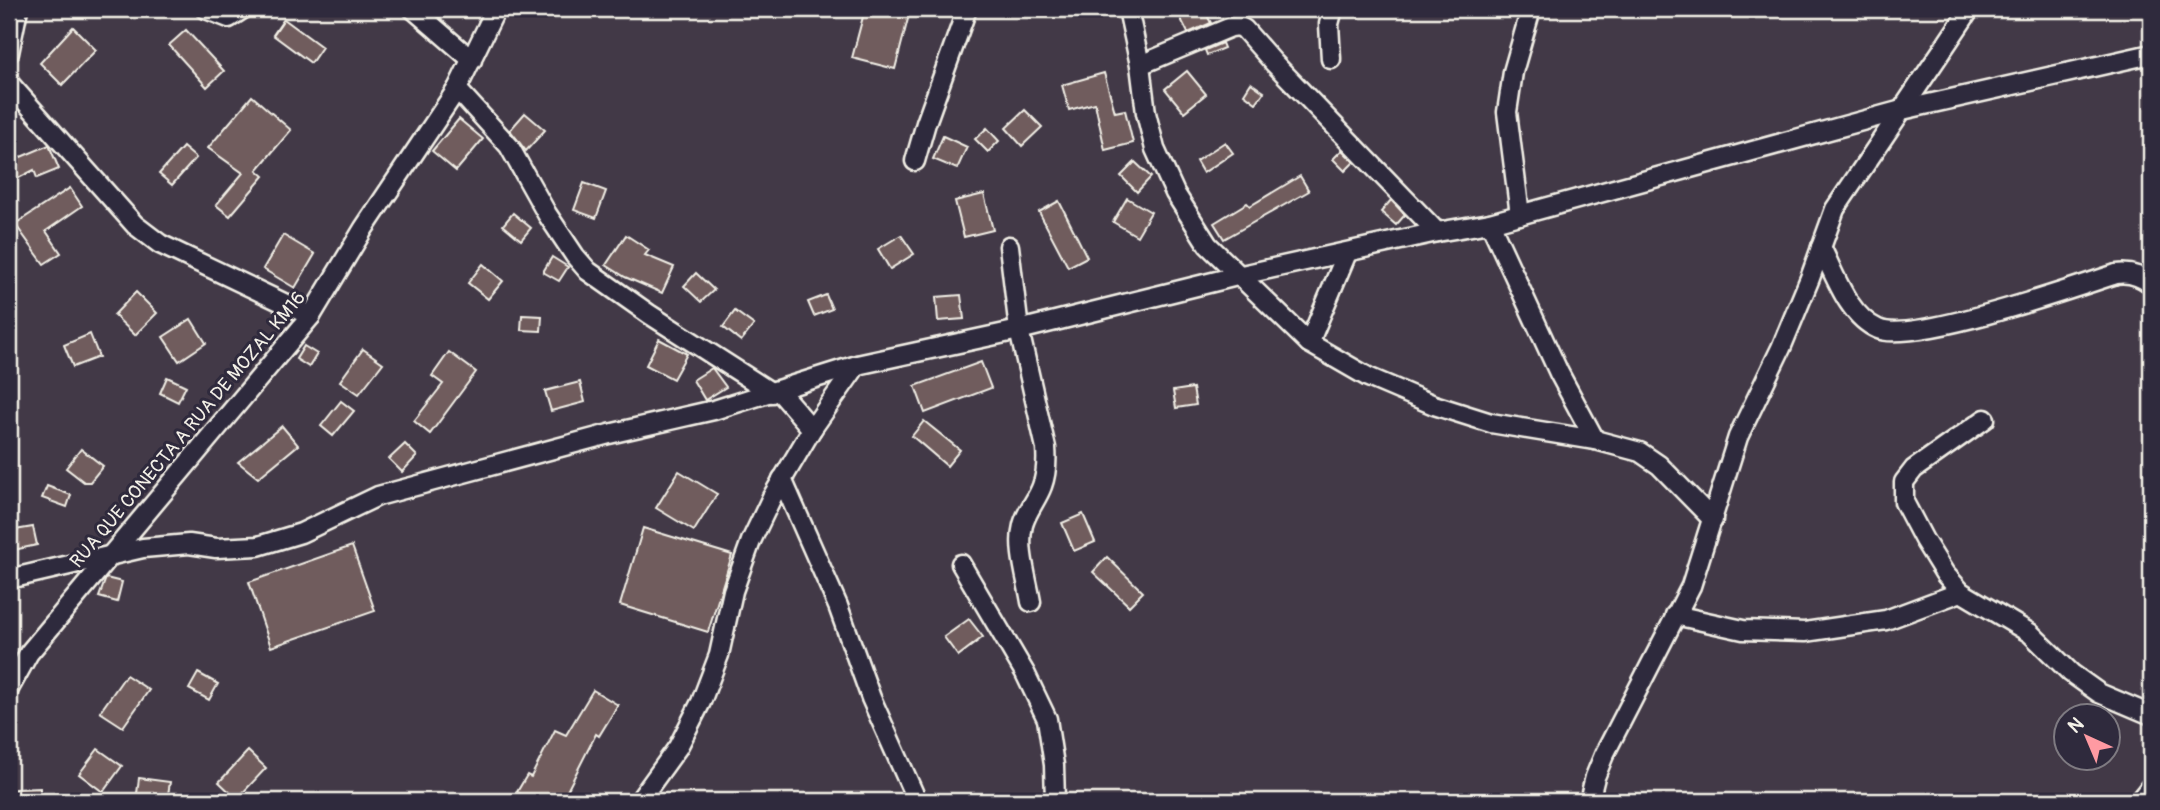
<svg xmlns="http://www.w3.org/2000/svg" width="2160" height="810" viewBox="0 0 2160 810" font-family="Pangolin,sans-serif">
<rect width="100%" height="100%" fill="#423947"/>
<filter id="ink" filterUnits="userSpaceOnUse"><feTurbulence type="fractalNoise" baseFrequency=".0143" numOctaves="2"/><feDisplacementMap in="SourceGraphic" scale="14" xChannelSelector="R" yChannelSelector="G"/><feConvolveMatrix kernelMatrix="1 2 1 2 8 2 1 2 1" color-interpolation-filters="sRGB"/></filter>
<g filter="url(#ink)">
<g fill="#6f5c5d" stroke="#f4f1e8" stroke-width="2">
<path d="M865,9H900L910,11L895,69L852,58Z"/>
<path d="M1176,9H1204L1211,23L1188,33Z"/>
<path d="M284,19L322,47L311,63L273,35Z"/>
<path d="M73,27L96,50L62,85L40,63Z"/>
<path d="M186,30L224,71L207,87L169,45Z"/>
<path d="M1222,43L1224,48L1207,55L1205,50Z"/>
<path d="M1187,71L1206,94L1184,112L1165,89Z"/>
<path d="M1104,73L1115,112L1125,110L1133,143L1105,150L1095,103L1069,110L1062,85Z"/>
<path d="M1251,83L1264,92L1256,103L1244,94Z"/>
<path d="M252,96L291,130L257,170L264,176L230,216L216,205L243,173L208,148Z"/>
<path d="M1025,110L1042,127L1022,146L1006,128Z"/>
<path d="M525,113L545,130L526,151L510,130Z"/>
<path d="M459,119L483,139L456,171L432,151Z"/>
<path d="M987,128L999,141L988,152L975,139Z"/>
<path d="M943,136L967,147L957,169L933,159Z"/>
<path d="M1225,142L1233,153L1203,173L1196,161Z"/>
<path d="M49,145L59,169L37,178L34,170L9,183V162Z"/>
<path d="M183,147L196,158L172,185L159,174Z"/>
<path d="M1342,150L1354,162L1345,171L1333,159Z"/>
<path d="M1135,162L1151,177L1137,192L1121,176Z"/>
<path d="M1300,176L1309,191L1224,239L1214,223L1247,203L1250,206Z"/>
<path d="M584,183L606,191L596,218L574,210Z"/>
<path d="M70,188L82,206L46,231L61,253L44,264L15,224Z"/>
<path d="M984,194L993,230L964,237L955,201Z"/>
<path d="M1127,198L1151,212L1137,236L1113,222Z"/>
<path d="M1391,200L1405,215L1396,225L1381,212Z"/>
<path d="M1059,201L1087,257L1068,267L1039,212Z"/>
<path d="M513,213L531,228L521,240L503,225Z"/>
<path d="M283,235L315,254L295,288L263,269Z"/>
<path d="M626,235L649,250L645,255L674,267L662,293L625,277L606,265Z"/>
<path d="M901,235L914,254L890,269L878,249Z"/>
<path d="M552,257L568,267L559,281L543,272Z"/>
<path d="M483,264L503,281L488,299L468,283Z"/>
<path d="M696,273L714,290L701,302L684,286Z"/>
<path d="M136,292L157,313L135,335L114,315Z"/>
<path d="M826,295L832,309L814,316L808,302Z"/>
<path d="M961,295L964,319L938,321L936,297Z"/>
<path d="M735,311L754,325L741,341L723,327Z"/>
<path d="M522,315L542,316L541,331L521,330Z"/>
<path d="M191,319L206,343L179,361L163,337Z"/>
<path d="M90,334L99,357L73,367L64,345Z"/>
<path d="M659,339L687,354L673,379L646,365Z"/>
<path d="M304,346L317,354L309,367L296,359Z"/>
<path d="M363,349L383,363L359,394L340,381Z"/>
<path d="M449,352L476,372L430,434L414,421L443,384L432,376Z"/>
<path d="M981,362L991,388L925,413L915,386Z"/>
<path d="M712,368L726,387L705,400L693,380Z"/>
<path d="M167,377L186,386L178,402L160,393Z"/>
<path d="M580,382L585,402L551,411L545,391Z"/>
<path d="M1193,388L1196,405L1176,408L1173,391Z"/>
<path d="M341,401L354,411L333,436L321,426Z"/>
<path d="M924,421L960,450L947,466L912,436Z"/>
<path d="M282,426L298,445L258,478L238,462Z"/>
<path d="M405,444L417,456L402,472L389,459Z"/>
<path d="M81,449L103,466L90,482H84L66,468Z"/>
<path d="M679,471L717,494L694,531L656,508Z"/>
<path d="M47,486L71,495L67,507L42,498Z"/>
<path d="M1083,514L1095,542L1074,551L1062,523Z"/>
<path d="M33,527L37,545L9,551V531Z"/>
<path d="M643,528L732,555L708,632L620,605Z"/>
<path d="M352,546L375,611L271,647L249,582Z"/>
<path d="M1107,557L1143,592L1129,606L1093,572Z"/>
<path d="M106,578L122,582L117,602L99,597Z"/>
<path d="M969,619L983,637L958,656L944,637Z"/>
<path d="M198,673L218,684L209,700L189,689Z"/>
<path d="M126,675L149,690L123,727L100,712Z"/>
<path d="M593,690L618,705L599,736L596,734L562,801H533L517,792L527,775L531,777L555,730L566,735Z"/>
<path d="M98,749L122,766L103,792L79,774Z"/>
<path d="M248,751L266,768L237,799L219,782Z"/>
<path d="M139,778L170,782L167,801H136Z"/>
<path d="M40,788V801H15V789Z"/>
</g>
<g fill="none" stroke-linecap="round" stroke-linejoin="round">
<defs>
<g id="minor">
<path d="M206,9L229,18L243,9"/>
<path d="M413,9L472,60"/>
<path d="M1128,9L1140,65L1146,113L1155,149L1175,193L1208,245L1309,343L1368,377L1434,405L1491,423L1595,440L1640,452L1659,465L1713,520"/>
<path d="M9,53L18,9"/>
<path d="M1331,59L1329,24L1333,9"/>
<path d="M1140,65L1231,27L1238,26L1244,29L1274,63L1437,232"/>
<path d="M9,83L135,225L160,244L311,316"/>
<path d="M457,89L509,146L547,214L575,256L588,271L649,314L772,393"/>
<path d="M915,161L926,123L967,9"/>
<path d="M1520,215L1507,112L1513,72L1531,9"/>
<path d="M1490,223L1559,373L1595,440"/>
<path d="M1009,246L1019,330L1046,448C1047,461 1047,473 1042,486C1037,500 1027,510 1023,525C1017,548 1027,578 1031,602"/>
<path d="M1821,247C1835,275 1848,316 1878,329C1911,344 2077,287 2116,274C2129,272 2141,276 2151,284"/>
<path d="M1309,343L1347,253"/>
<path d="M779,391L812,429"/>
<path d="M1985,419L1914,469L1904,482V502L1924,540L1945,574L1961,592L2030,633L2071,673L2099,693L2151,715"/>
<path d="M782,479L838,606L871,698L917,801"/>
<path d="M961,564L1025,673L1047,719L1054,765L1055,801"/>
<path d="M9,579L143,548L189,544L216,548L258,546L301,533L378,496L609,434L714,410L857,365L1019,330L1237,276L1437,232L1490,223L1902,110L2151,54"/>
<path d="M1675,615L1743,630L1805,632L1886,620L1961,592"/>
<path d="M9,689L29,653L311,316L364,228L457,89L496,9"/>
<path d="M639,801L678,747L701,702L719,655L733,591L751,541L772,497L812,429L857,365"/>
<path d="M1589,801L1595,777L1604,755L1691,586L1738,437L1781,348L1810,278L1835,209L1970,9"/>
<path d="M2139,801L2151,786"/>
</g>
</defs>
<use href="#minor" stroke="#f4f1e8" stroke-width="23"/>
<use href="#minor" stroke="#2f2a3d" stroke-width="18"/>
</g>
</g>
<g text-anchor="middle" stroke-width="6" stroke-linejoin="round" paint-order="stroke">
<g font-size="19" fill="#f4f1e8" stroke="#2f2a3d">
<text transform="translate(187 429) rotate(-50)" y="7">RUA QUE CONECTA A RUA DE MOZAL KM16</text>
</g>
</g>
<rect width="2160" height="810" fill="none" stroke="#2f2a3d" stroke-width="35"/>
<rect x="18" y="18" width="2125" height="775" fill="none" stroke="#f4f1e8" stroke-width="2.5" filter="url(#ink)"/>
<g transform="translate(2087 737) rotate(316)"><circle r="33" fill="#2f2a3d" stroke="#7e7a81" stroke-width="2"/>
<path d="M0-5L12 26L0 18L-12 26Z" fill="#ff9aa2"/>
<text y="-10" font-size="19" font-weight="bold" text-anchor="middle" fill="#f4f1e8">N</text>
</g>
</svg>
